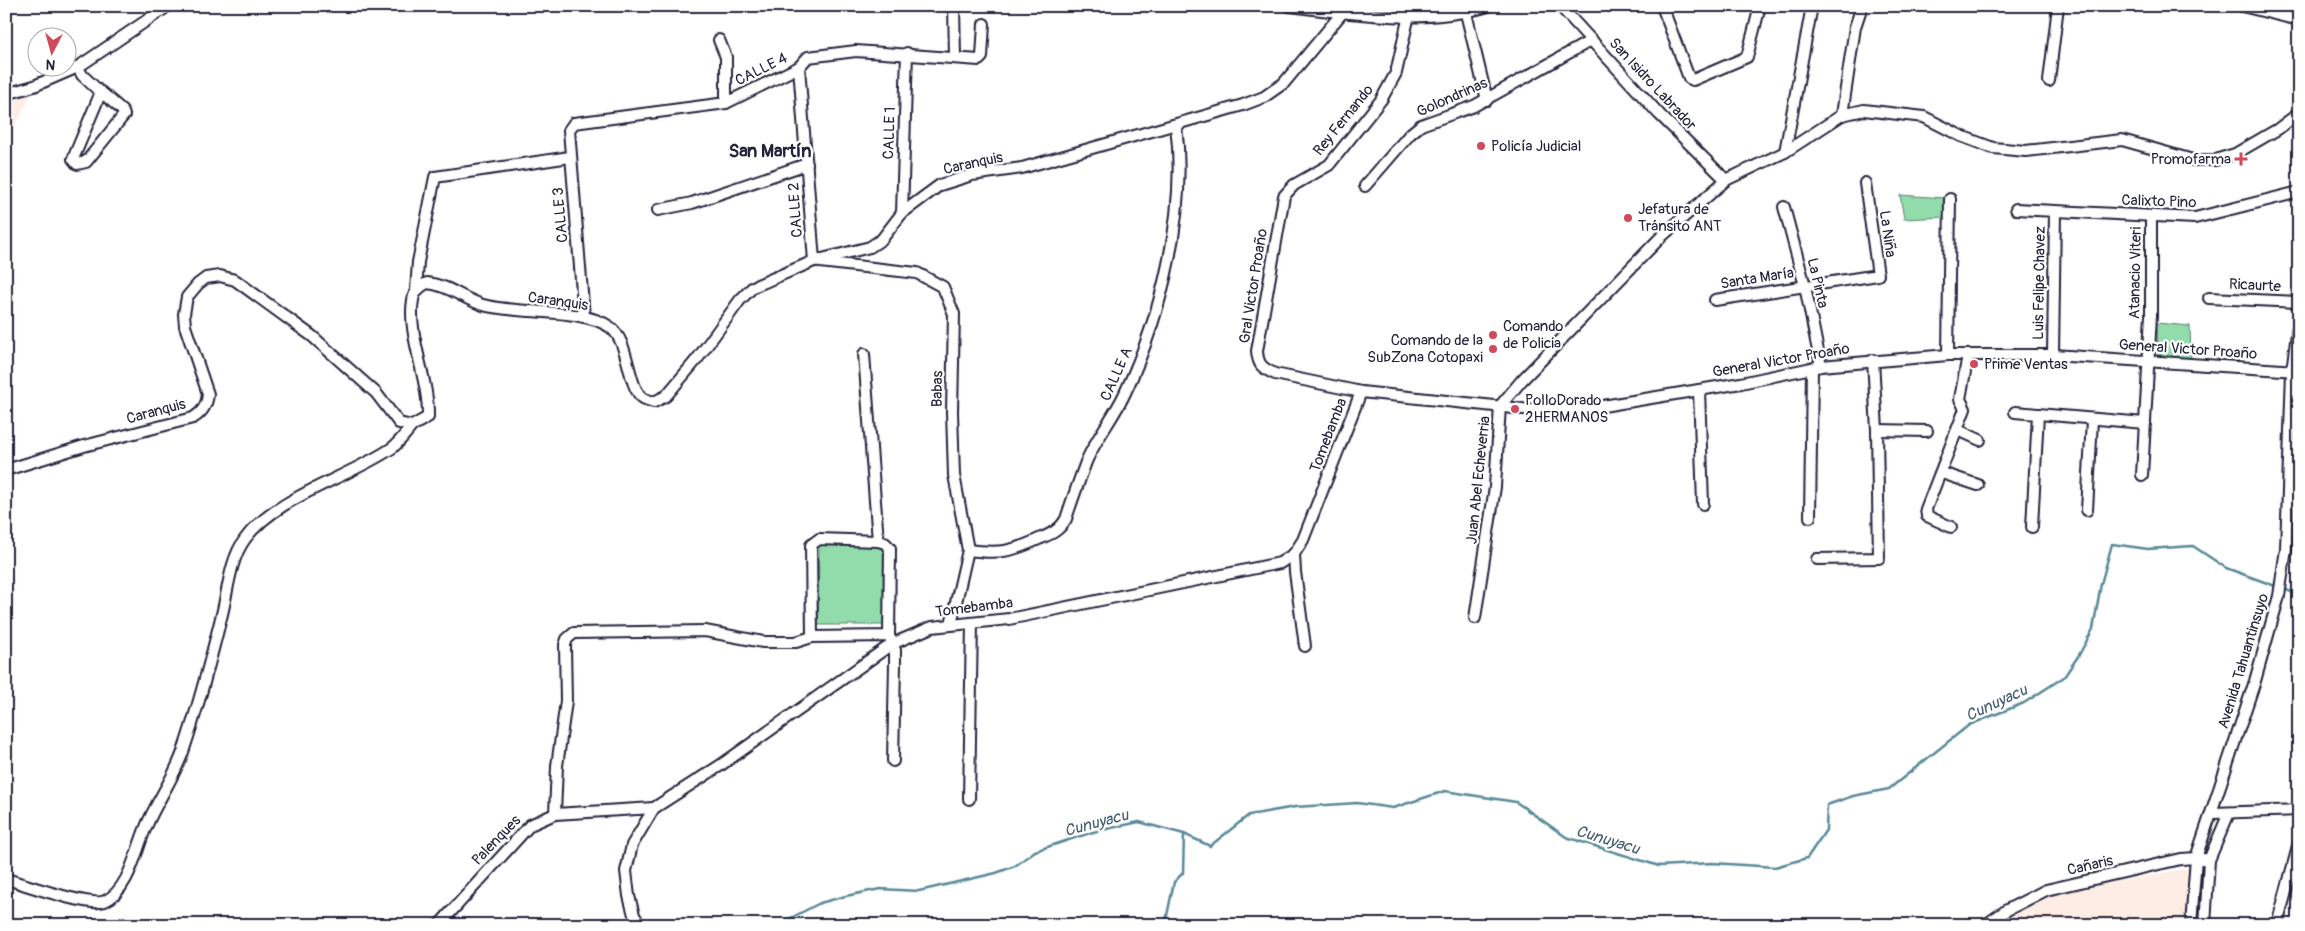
<svg xmlns="http://www.w3.org/2000/svg" width="2305" height="931" viewBox="0 0 2305 931" font-family="Pangolin,sans-serif">
<rect width="100%" height="100%" fill="#fff"/>
<filter id="ink" filterUnits="userSpaceOnUse"><feTurbulence type="fractalNoise" baseFrequency=".02" numOctaves="2"/><feDisplacementMap in="SourceGraphic" scale="10" xChannelSelector="R" yChannelSelector="G"/><feConvolveMatrix kernelMatrix="1 2 1 2 8 2 1 2 1" color-interpolation-filters="sRGB"/></filter>
<g filter="url(#ink)">
<g fill="#fdede5">
<path d="M32,94L6,141V100Z"/>
<path d="M2190,868L2187,925H1997L2050,894Z"/>
</g>
<g fill="#92dbab" stroke="#5a7e73">
<path d="M1900,195L1945,198V217L1904,219Z"/>
<path d="M2157,323L2190,326L2191,358L2158,357Z"/>
<path d="M819,544L888,547L891,625H818Z"/>
</g>
<g fill="none" stroke-linecap="round" stroke-linejoin="round">
<g stroke="#598998" stroke-width="2.5">
<path d="M2284,589L2299,595"/>
<path d="M777,925L820,903L846,896L880,889L919,891L996,873L1015,866L1035,851L1093,832L1139,822L1184,834L1210,846L1249,815L1295,807L1357,803L1393,808L1445,791L1516,802L1566,837L1659,866L1712,863L1775,867L1807,858L1826,830L1827,805L1853,796L1889,789L1969,725L2024,703L2064,677L2079,655L2093,629L2101,584L2112,544L2148,549L2193,546L2226,568L2278,587"/>
<path d="M1165,925L1174,882L1183,873L1184,834"/>
</g>
<defs>
<g id="minor">
<path d="M954,6L955,57"/>
<path d="M1289,6C1351,14 1428,25 1488,6"/>
<path d="M1560,6L1659,114L1726,180"/>
<path d="M1662,6L1689,78L1693,80L1747,57L1760,6"/>
<path d="M2242,6L2299,20"/>
<path d="M1466,13L1487,100"/>
<path d="M1409,15L1396,73L1381,100L1329,165L1294,185L1284,196L1257,351C1258,365 1262,368 1275,374L1361,392L1523,409L1579,410L1741,383L1821,366L1948,355H2053L2299,371"/>
<path d="M719,40L726,57V103"/>
<path d="M78,67L82,75L99,91L101,92L122,110L124,115L86,162L77,164L73,159L101,92"/>
<path d="M799,67L814,261"/>
<path d="M2049,81L2058,6"/>
<path d="M6,94L34,86L78,67L168,6"/>
<path d="M1842,115L1855,27L1862,6"/>
<path d="M1785,152L1812,6"/>
<path d="M1365,186L1410,134L1421,125L1474,106L1592,40"/>
<path d="M1784,207L1805,286L1821,366"/>
<path d="M2016,209L2195,218L2299,192"/>
<path d="M658,210L692,203L807,164"/>
<path d="M902,213L907,53"/>
<path d="M820,262L917,273L943,287L954,314L952,412L954,475L968,550L951,624"/>
<path d="M416,291L418,262L435,177L570,157"/>
<path d="M2209,298L2299,302"/>
<path d="M1715,300L1878,275L1865,183"/>
<path d="M584,317L569,130L574,123L726,103L799,67L808,57L856,51L979,60L982,57L984,24"/>
<path d="M864,354L878,541"/>
<path d="M1948,355L1950,199"/>
<path d="M2053,355L2055,212"/>
<path d="M1699,390L1703,504"/>
<path d="M2015,412L2145,423"/>
<path d="M1877,430L1927,431"/>
<path d="M1958,430L1980,440"/>
<path d="M6,470L84,446L193,418C203,412 207,405 208,394L185,326L184,314L187,297L198,284L206,278L220,276L235,280L312,336L376,393L399,423L412,426L428,417C429,379 407,335 413,300C414,292 419,287 427,283C448,285 463,299 483,305C519,315 581,307 610,327C630,342 627,387 643,398C646,400 651,401 654,402L666,396L698,358L740,300L753,287L814,261L870,247L882,239L902,213L940,185L972,175L1022,168L1243,105L1264,97L1284,83L1342,13"/>
<path d="M1942,473L1978,485"/>
<path d="M2142,475L2151,315V216"/>
<path d="M2087,510L2092,420"/>
<path d="M1810,517L1812,369"/>
<path d="M1951,527L1927,516L1926,509L1965,409L1960,399L1968,355"/>
<path d="M2032,527L2038,414"/>
<path d="M968,550C999,554 1011,552 1039,539C1051,534 1059,531 1066,519C1072,500 1079,481 1086,462C1096,438 1114,417 1125,393C1162,314 1187,212 1176,125"/>
<path d="M1294,554L1295,572L1305,646"/>
<path d="M1817,559L1879,558L1877,430L1873,360"/>
<path d="M1475,618L1495,487L1500,406L1522,380L1661,237L1726,180L1785,152L1842,115L1864,110L1924,117L1961,136L1993,148L2026,151L2122,140L2193,160H2215L2235,154L2278,129L2299,113"/>
<path d="M889,636L812,637L811,545L819,539L878,541L885,543L890,548L889,636L895,650V664L893,761"/>
<path d="M969,799L972,623"/>
<path d="M2212,813L2299,810"/>
<path d="M555,814L557,766L566,701L565,645L567,639L574,633L705,631L763,642H796L812,637"/>
<path d="M6,879C25,884 90,908 105,901C129,890 136,850 146,827C157,800 175,777 184,749C198,707 210,662 221,618C228,593 229,561 245,539C277,496 348,478 392,448C399,443 406,433 412,426"/>
<path d="M439,925L530,825L555,814L654,808"/>
<path d="M640,925L634,915L629,896L626,871L632,845L654,808L721,765L892,644L932,627L1009,619L1280,563L1294,554L1303,540L1361,392"/>
<path d="M1985,925L2007,910L2046,890L2181,859L2196,858L2209,860"/>
<path d="M2191,925L2196,858L2255,681L2279,596L2286,549L2292,371L2299,318"/>
<path d="M2205,925L2209,860L2229,813"/>
<path d="M2277,925L2299,843"/>
</g>
</defs>
<use href="#minor" stroke="#22223b" stroke-width="14"/>
<use href="#minor" stroke="#fff" stroke-width="10"/>
</g>
</g>
<g fill="#d1495b" stroke="#fff" stroke-width="2">
<circle cx="1481" cy="146" r="5"/>
<path d="M2238.5 151.5h5v5h5v5h-5v5h-5v-5h-5v-5h5z"/>
<circle cx="1628" cy="218" r="5"/>
<circle cx="1493" cy="335" r="5"/>
<circle cx="1493" cy="349" r="5"/>
<circle cx="1974" cy="364" r="5"/>
<circle cx="1515" cy="409" r="5"/>
</g>
<g text-anchor="middle" stroke-width="4.5" stroke-linejoin="round" paint-order="stroke">
<g font-size="15" fill="#22223b" stroke="#fff">
<text transform="translate(761 69) rotate(-26)" y="5">CALLE 4</text>
<text transform="translate(1653 84) rotate(47)" y="5">San Isidro Labrador</text>
<text transform="translate(1452 97) rotate(-24)" y="5">Golondrinas</text>
<text transform="translate(1343 120) rotate(-51)" y="5">Rey Fernando</text>
<text transform="translate(889 133) rotate(-88)" y="5">CALLE 1</text>
<text transform="translate(973 163) rotate(-12)" y="5">Caranquis</text>
<text transform="translate(2159 201) rotate(2)" y="5">Calixto Pino</text>
<text transform="translate(795 210) rotate(-94)" y="5">CALLE 2</text>
<text transform="translate(560 215) rotate(-95)" y="5">CALLE 3</text>
<text transform="translate(1888 234) rotate(82)" y="5">La Niña</text>
<text transform="translate(2135 273) rotate(-89)" y="5">Atanacio Viteri</text>
<text transform="translate(1757 278) rotate(-9)" y="5">Santa María</text>
<text transform="translate(1818 283) rotate(77)" y="5">La Pinta</text>
<text transform="translate(2039 283) rotate(-89)" y="5">Luis Felipe Chavez</text>
<text transform="translate(2255 285) rotate(3)" y="5">Ricaurte</text>
<text transform="translate(1253 286) rotate(-81)" y="5">Gral Victor Proaño</text>
<text transform="translate(558 301) rotate(8)" y="5">Caranquis</text>
<text transform="translate(2188 349) rotate(4)" y="5">General Victor Proaño</text>
<text transform="translate(1781 360) rotate(-10)" y="5">General Victor Proaño</text>
<text transform="translate(1116 374) rotate(-66)" y="5">CALLE A</text>
<text transform="translate(937 389) rotate(-89)" y="5">Babas</text>
<text transform="translate(156 411) rotate(-15)" y="5">Caranquis</text>
<text transform="translate(1328 435) rotate(-69)" y="5">Tomebamba</text>
<text transform="translate(1478 480) rotate(-84)" y="5">Juan Abel Echeverria</text>
<text transform="translate(974 607) rotate(-7)" y="5">Tomebamba</text>
<text transform="translate(2243 661) rotate(-73)" y="5">Avenida Tahuantinsuyo</text>
<text transform="translate(496 840) rotate(-46)" y="5">Palenques</text>
<text transform="translate(2090 865) rotate(-13)" y="5">Cañaris</text>
</g>
<g font-size="15" fill="#22223b" stroke="#fff" text-anchor="start">
<text x="1491" y="151">Policía Judicial</text>
<text x="2231" y="164" text-anchor="end">Promofarma</text>
<text x="1638" y="214">Jefatura de<tspan x="1638" dy="17">Tránsito ANT</tspan></text>
<text x="1503" y="331">Comando<tspan x="1503" dy="17">de Policia</tspan></text>
<text x="1483" y="345" text-anchor="end">Comando de la<tspan x="1483" dy="17">SubZona Cotopaxi</tspan></text>
<text x="1984" y="369">Prime Ventas</text>
<text x="1525" y="405">PolloDorado<tspan x="1525" dy="17">2HERMANOS</tspan></text>
</g>
<g font-size="16" font-style="italic" fill="#425e71" stroke="#fff">
<text transform="translate(1996 702) rotate(-25)" y="6">Cunuyacu</text>
<text transform="translate(1096 822) rotate(-15)" y="6">Cunuyacu</text>
<text transform="translate(1608 839) rotate(17)" y="6">Cunuyacu</text>
</g>
<g font-size="18" font-weight="bold" fill="#22223b" stroke="#fff">
<text x="770" y="157">San Martín</text>
</g>
</g>
<rect width="2305" height="931" fill="none" stroke="#fff" stroke-width="25"/>
<rect x="12" y="12" width="2280" height="906" fill="none" stroke="#22223b" stroke-width="2" filter="url(#ink)"/>
<g transform="translate(52 52) rotate(186)"><circle r="24" fill="#ffffff" stroke="#a7a7b1"/>
<path d="M0-4L9 19L0 12L-9 19Z" fill="#d1495b"/>
<text y="-8" font-size="14" font-weight="bold" text-anchor="middle" fill="#22223b">N</text>
</g>
</svg>
